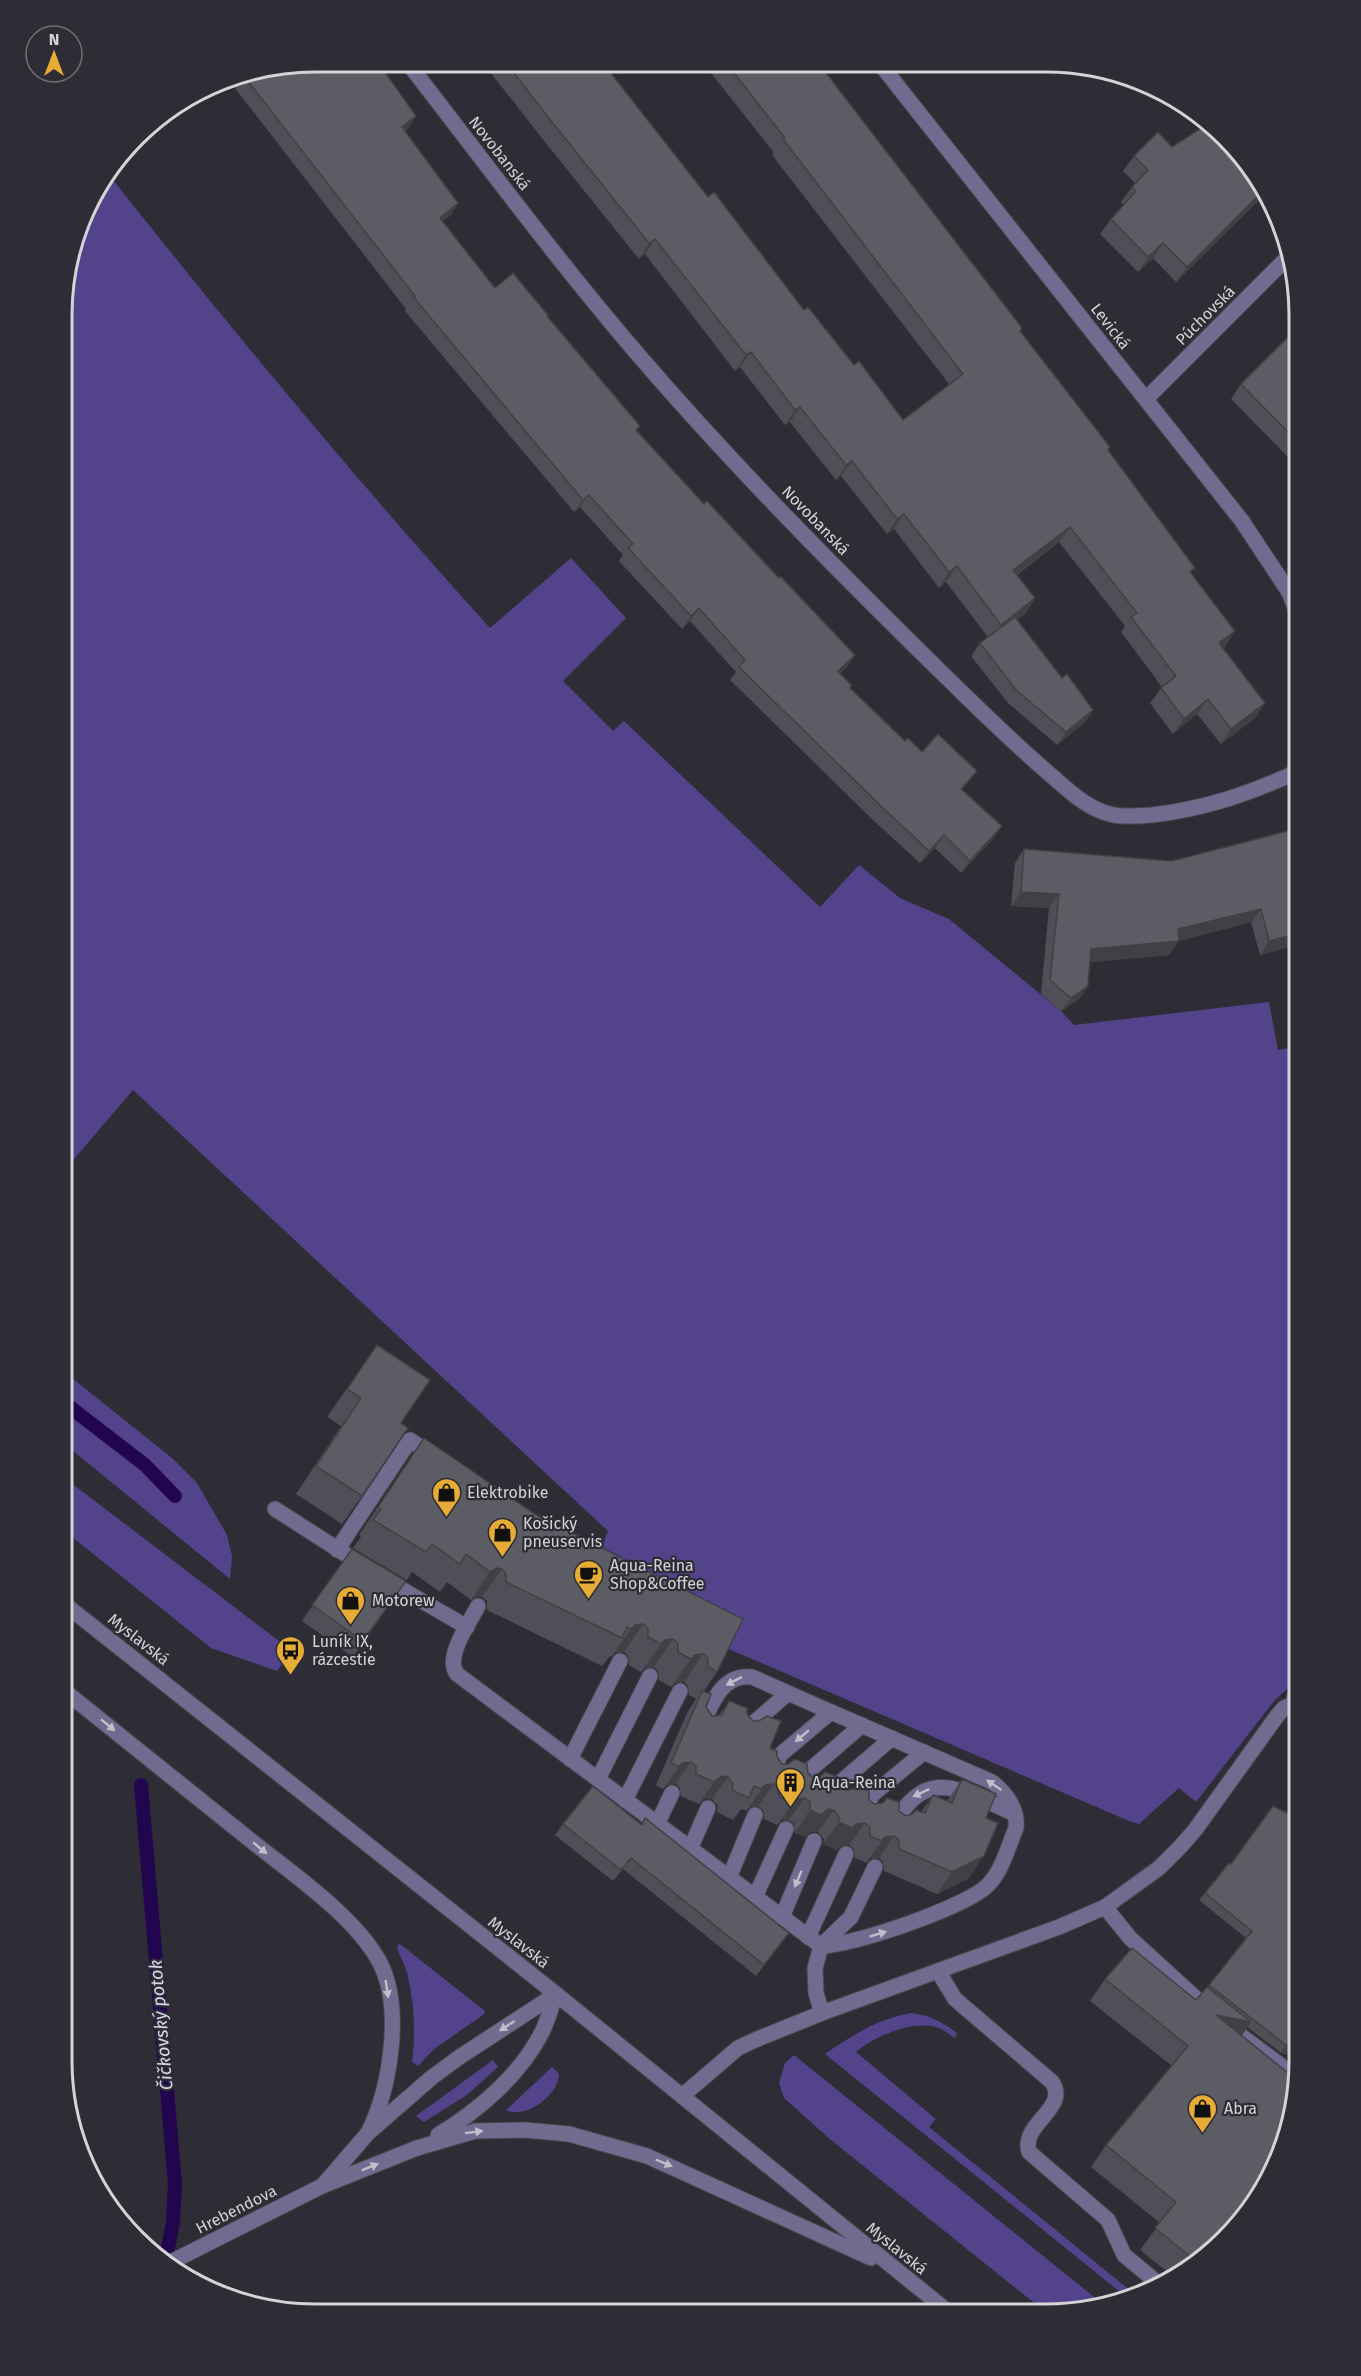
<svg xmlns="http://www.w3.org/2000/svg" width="1361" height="2376" viewBox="0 0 1361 2376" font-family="'Fira Sans',sans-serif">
<rect width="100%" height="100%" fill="#2e2d35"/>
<g fill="#52438b">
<path d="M109,175C232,330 358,482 490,628L571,558L626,618L563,681L613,731L624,721L820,907L859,865L900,898L949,919L1061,1011L1074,1025L1269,1002L1278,1050L1299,1046V1683L1287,1689L1275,1700L1196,1802L1179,1788L1139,1824L1129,1821L724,1647L589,1580L608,1531L133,1090L63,1172L64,283L88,203Z"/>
<path d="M62,1370L172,1458L197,1483L227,1535L232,1556L230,1579L62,1442Z"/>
<path d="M62,1476L292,1651L277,1671L211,1648L62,1529Z"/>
<path d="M400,1944L485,2011L483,2015L434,2049L418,2066L412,2062C416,2032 414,2001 407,1972C404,1963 398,1954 397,1945Z"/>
<path d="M911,2013C930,2015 942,2022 957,2033L955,2038C950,2035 944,2030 939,2028C915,2019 874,2036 856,2052L936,2119L929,2127L1137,2296L1130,2300L825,2054C851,2036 879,2018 911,2013Z"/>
<path d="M794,2055L1104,2305L1048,2314L831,2140L784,2098L779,2083L785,2063Z"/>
<path d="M493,2060L498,2067L467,2095L424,2122L416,2116Z"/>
<path d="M552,2067L559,2074C559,2095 525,2120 506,2110Z"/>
</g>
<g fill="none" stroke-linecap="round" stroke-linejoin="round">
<g stroke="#21064f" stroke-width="14">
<path d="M62,1401L145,1465L175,1496"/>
<path d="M141,1785L175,2184L173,2222L165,2264"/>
</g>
<defs>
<g id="minor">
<path d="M407,62C484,161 559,263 641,358C735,467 837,570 940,671C977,707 1013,743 1053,777C1068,790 1084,805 1103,812C1118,818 1137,816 1152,815C1205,809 1251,793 1299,771"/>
<path d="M881,65L1242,521L1289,592L1299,617"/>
<path d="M1146,399L1290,255"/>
<path d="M275,1509L364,1566"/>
<path d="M337,1550L410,1440L435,1457"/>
<path d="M384,1579L467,1627"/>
<path d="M62,1602L556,1994L951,2314"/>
<path d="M478,1606C470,1622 444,1657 457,1674L821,1946C852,1946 966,1907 988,1885C1002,1871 1008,1847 1016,1828C1018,1808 1007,1794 992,1782L831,1712L780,1755L771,1777"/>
<path d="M62,1689C126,1740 190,1792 254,1843C294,1875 354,1916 379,1961C404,2007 390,2089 368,2133"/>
<path d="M700,1729C711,1706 721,1673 752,1677L831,1712"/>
<path d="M741,1734L788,1693"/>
<path d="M570,1759L620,1661"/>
<path d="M598,1779L650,1676"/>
<path d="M801,1790L811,1769L862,1725"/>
<path d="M625,1800L680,1691"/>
<path d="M832,1803L842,1781L892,1738"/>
<path d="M862,1817L872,1795L924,1752"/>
<path d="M657,1824L672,1793"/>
<path d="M892,1828C926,1762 962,1791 1015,1814"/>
<path d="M690,1849L708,1808"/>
<path d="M729,1878L755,1815"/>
<path d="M755,1897L786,1829"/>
<path d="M1105,1907L1130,1938L1211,2012"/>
<path d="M782,1917L814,1841"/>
<path d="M808,1937L846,1854"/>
<path d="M938,1971L955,1999L1052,2082C1070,2108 1020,2124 1029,2152L1108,2220L1124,2255L1160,2285"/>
<path d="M822,2013L816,1993L815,1968L821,1946L851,1917L875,1867"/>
<path d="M1232,2029L1299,2079"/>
<path d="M682,2096L738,2048L755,2040L822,2013L1059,1927L1105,1907L1159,1868L1180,1847L1195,1830L1277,1716L1284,1708L1293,1704L1298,1683"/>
<path d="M438,2135C478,2111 519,2076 541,2034C548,2021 551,2007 556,1994"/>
<path d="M324,2184L368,2133L431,2078L458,2058L556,1994"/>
<path d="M165,2265L322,2186L417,2148L475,2131L525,2130L569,2134L647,2156L871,2258"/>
</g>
</defs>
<use href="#minor" stroke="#48484f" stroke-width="17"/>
<use href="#minor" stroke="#716c8f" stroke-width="15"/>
</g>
<g fill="#4f4f57">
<path d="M315,62L408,129L405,131L458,203L450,216L443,221L495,288L547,317L637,431L704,504L855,655L846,668L840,673L850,688L905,741L968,783L962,790L993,839L961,873L935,848L920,863L874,821L730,680L736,672L690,621L682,629L619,561L623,555L580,507L574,512L405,311L406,309L228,79Z"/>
<path d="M483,63H603L708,197L804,310L903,420L949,384L772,155L774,153L704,64L820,65L1108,450L1191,574L1225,647L1223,648L1265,703L1255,718L1221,744L1197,714L1173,734L1150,703L1162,687L1121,632L1125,626L1059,542L1017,575L1035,598L1025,614L1017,620L1062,678L1093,710L1085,722L1057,745L1008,703L971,656L980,643L988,637L946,582L939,588L894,529L887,534L841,476L836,480L790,422L785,425L740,367L735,371L645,254L639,259L545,142Z"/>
<path d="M1172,147L1257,174L1266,193L1176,282L1153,258L1138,272L1100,234L1111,219L1124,204L1121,202L1135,183L1123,171L1134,156Z"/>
<path d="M1299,326V454L1292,461L1231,399L1241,384Z"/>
<path d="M1299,828V882L1292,884L1299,911V939L1295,945L1260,955L1251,922L1179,941L1169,955L1090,962L1088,986L1079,999L1061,1011L1041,994L1049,908L1011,906L1015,863L1024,849L1172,861Z"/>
<path d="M377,1345L401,1423L362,1496L342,1524L296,1494L341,1426L327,1417Z"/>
<path d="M424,1438L535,1514L743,1619L717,1672L704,1691L706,1707L712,1716L719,1715L729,1701L747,1714L782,1764L808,1773L813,1777L839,1786L844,1790L869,1800L874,1804L899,1811L906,1816L921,1812L933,1795L947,1801L962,1779L986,1818L969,1878L937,1894L884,1871L883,1862L879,1858L870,1859L866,1863L855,1858L854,1849L849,1845L841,1846L837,1850L823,1844L824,1839L818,1832L812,1831L805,1837L795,1833L794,1824L789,1820L781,1821L777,1825L764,1819L763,1810L758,1806L750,1807L746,1811L741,1809L733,1820L717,1812L718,1806L712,1799L706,1798L699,1804L681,1796L680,1788L676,1784L667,1785L663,1789L656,1785L687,1713L696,1699L689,1695L688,1686L684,1682L675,1683L671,1687L659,1680L658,1671L654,1667L645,1668L641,1672L629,1665L628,1656L624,1652L615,1653L611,1657L610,1656L602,1666L487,1610V1601L482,1597L477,1596L471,1600L447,1582L440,1592L412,1572L407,1580L353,1548L361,1537L359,1535Z"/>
<path d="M352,1549L406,1581L353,1657L302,1621Z"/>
<path d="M645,1818L781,1944L756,1976L623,1869L613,1881L555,1835L563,1824H641Z"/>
<path d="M1299,1819V2057L1281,2053L1247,2027L1241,2035L1247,2215L1187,2272L1175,2278L1140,2250L1160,2223L1091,2167L1106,2145L1172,2066L1090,2001L1105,1979L1196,2000L1208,1988L1246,1938L1199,1900L1205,1893L1231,1864Z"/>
</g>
<g fill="#404047">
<path d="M416,116L408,129L393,140L402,127Z"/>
<path d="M1264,190L1266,193L1176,282L1187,267Z"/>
<path d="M458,203L450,216L431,230L440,218Z"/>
<path d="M655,239L645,254L639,259L649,243Z"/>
<path d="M1163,243L1153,258L1138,272L1148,257Z"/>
<path d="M751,352L740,367L735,371L746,355Z"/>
<path d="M800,407L790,422L785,425L795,410Z"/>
<path d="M1299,450V454L1292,461Z"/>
<path d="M852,461L841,476L836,480L846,465Z"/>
<path d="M589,495L580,507L574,512L583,500Z"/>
<path d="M904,514L894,529L887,534L897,519Z"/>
<path d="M1070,527L1059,542L1002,585L1013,570Z"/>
<path d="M957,566L946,582L939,588L949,572Z"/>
<path d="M1035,598L1025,614L991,640L1001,625Z"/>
<path d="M699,608L690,621L682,629L691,616Z"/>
<path d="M1235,631L1225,647L1209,659L1219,643Z"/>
<path d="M855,655L846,668L830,683L838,671Z"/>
<path d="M1208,699L1197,714L1173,734L1184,719Z"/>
<path d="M1265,703L1255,718L1221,744L1231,729Z"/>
<path d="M1093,710L1085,722L1057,745L1066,732Z"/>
<path d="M977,771L968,783L952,801L961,789Z"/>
<path d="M1002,826L993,839L961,873L970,861Z"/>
<path d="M944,835L935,848L920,863L929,851Z"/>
<path d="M1299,871V882L1279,888L1289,874Z"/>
<path d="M1021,892L1059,894L1049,908L1011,906Z"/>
<path d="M1261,909L1251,922L1178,941H1179L1169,955L1082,963L1091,949L1178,929Z"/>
<path d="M1299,933V939L1295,945L1260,955L1269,941Z"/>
<path d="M1088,986L1079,999L1061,1011L1071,998Z"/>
<path d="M497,1568L502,1569L482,1597L477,1596L471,1600L490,1572Z"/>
<path d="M643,1624L624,1652L615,1653L611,1657L631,1629L635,1625Z"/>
<path d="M673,1639L654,1667L645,1668L641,1672L661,1644L665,1640Z"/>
<path d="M703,1654L684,1682L675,1683L671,1687L691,1659L695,1655Z"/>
<path d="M691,1762L676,1784L667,1785L663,1789L682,1763Z"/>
<path d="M722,1776L728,1777L712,1799L706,1798L699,1804L714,1782Z"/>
<path d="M774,1784L758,1806L750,1807L746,1811L765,1785Z"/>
<path d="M805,1798L789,1820L781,1821L777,1825L796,1799Z"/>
<path d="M828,1809L834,1810L818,1832L812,1831L805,1837L795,1833L810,1810Z"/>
<path d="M839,1822L856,1824L865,1823L849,1845L841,1846L837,1850L823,1844Z"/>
<path d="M894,1836L879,1858L870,1859L866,1863L885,1837Z"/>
<path d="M984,1856L969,1878L937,1894L952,1872Z"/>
<path d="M789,1933L781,1944L756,1976L764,1965Z"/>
<path d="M1216,2015L1251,2022L1236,2044Z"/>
<path d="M1286,2045L1299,2048V2057L1281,2053Z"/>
</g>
<g fill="#5c5c65" stroke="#404047" stroke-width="1.5">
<path d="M315,62H378L416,116L402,127L458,203L440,218L495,288L513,273L548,315L547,316L640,426L636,430L704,504L707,501L779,578L781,577L855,655L838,671L852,686L850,688L905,741L908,738L922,752L938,734L977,771L961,789L1002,826L970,861L944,835L929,851L883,808L739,667L745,660L699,608L691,616L628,548L633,544L589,495L583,500L414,298L415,296L244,76Z"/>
<path d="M506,63H603L708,197L714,192L804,310L808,307L854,365L859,361L903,420L963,374L783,139L785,138L727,64L820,65L1022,328L1020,331L1110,447L1108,450L1195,568L1190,572L1235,631L1219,643L1265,703L1231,729L1208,699L1184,719L1161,688L1176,676L1131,617L1137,613L1070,527L1013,570L1035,598L1001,625L957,566L949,572L904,514L897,519L852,461L846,465L800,407L795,410L751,352L746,355L655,239L649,243L556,127Z"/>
<path d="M1208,121L1213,124L1257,174L1264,190L1187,267L1163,243L1148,257L1111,219L1136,191L1132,187L1148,170L1134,156L1158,132L1172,147L1200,129Z"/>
<path d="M1299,326V443L1241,384Z"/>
<path d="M1015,617L1062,678L1067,674L1093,710L1066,732L1017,691L980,643Z"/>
<path d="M1299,828V871L1289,874L1299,911V933L1269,941L1261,909L1178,929L1179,941L1091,949L1088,986L1071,998L1050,980L1059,894L1021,892L1024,849L1172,861Z"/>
<path d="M377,1345L430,1380L401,1423L408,1428L362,1496L316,1466L361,1398L347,1389Z"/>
<path d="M424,1438L535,1514L743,1619L717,1672L708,1667V1658L703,1654L695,1655L691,1659L678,1652V1643L673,1639L665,1640L661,1644L648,1637V1628L643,1624L635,1625L631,1629L627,1627L622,1638L506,1582V1574L502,1569L497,1568L490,1572L466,1554L460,1564L432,1544L426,1552L373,1520L381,1509L378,1507Z"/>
<path d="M352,1549L406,1581L363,1641L312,1605Z"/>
<path d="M702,1691L711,1694L706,1707L712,1716L722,1715L729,1701L747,1708V1714L753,1721H759L767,1716L781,1721L770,1748L777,1751V1757L782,1764H788L795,1759L807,1764L808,1773L813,1777L821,1776L825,1772L838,1777L839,1786L844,1790L853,1789L856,1785L869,1791V1800L874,1804L883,1803L887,1798L899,1802V1811L906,1816L912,1814L916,1810L925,1813L933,1795L952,1803L962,1779L996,1794L986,1818L998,1823L984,1856L952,1872L899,1849V1840L894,1836L885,1837L882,1841L870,1836V1827L865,1823L856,1824L852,1828L839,1822V1817L834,1810L828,1809L821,1815L810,1810V1802L805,1798L796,1799L793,1803L779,1797L778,1788L774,1784L765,1785L761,1789L754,1786L749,1798L732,1790L733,1784L728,1777L722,1776L714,1782L696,1774V1766L691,1762L682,1763L679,1767L671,1763Z"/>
<path d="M593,1786L642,1825L645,1818L789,1933L764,1965L631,1858L621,1870L563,1824Z"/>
<path d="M1273,1806L1299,1819V2048L1286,2045L1209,1985L1252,1931L1205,1893L1229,1863L1231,1864Z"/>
<path d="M1132,1948L1196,2000L1207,1987L1251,2022L1216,2015L1298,2081L1280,2157L1247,2215L1197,2262L1155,2228L1176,2202L1106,2145L1188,2046L1105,1979Z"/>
</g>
<defs><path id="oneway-solid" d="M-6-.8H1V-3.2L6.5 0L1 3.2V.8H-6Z" transform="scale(1.5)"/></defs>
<g fill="#bfbec9">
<use href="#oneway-solid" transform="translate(734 1681) rotate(153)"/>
<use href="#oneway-solid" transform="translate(108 1725) rotate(39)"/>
<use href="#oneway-solid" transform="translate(802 1736) rotate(140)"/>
<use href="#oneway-solid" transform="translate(994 1785) rotate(-146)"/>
<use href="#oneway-solid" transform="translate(921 1793) rotate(155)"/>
<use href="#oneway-solid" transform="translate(260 1848) rotate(39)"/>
<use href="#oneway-solid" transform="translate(798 1879) rotate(113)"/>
<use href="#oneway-solid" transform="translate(878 1934) rotate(-17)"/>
<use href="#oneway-solid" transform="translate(387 1989) rotate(81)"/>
<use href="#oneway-solid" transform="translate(507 2026) rotate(147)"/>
<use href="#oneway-solid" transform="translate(474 2132) rotate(-7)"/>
<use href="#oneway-solid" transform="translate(664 2163) rotate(23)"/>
<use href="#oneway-solid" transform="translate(370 2167) rotate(-22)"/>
</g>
<defs>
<symbol id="shop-pin" viewBox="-11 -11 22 30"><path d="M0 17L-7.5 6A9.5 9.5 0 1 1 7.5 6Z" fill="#e7ac36" stroke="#2e2d35"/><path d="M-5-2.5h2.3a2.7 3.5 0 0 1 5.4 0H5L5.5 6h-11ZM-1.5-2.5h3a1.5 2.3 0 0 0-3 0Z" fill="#111"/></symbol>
<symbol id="cafe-pin" viewBox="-11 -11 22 30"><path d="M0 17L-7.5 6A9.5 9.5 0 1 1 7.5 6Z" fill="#e7ac36" stroke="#2e2d35"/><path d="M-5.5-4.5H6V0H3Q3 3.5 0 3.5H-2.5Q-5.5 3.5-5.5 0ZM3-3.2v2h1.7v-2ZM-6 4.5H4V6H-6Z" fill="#111"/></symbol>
<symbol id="bus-pin" viewBox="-11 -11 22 30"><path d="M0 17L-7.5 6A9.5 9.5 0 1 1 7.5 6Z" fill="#e7ac36" stroke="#2e2d35"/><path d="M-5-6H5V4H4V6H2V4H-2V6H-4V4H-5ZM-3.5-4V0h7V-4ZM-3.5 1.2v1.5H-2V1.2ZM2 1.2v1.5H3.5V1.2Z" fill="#111"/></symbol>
<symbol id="building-pin" viewBox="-11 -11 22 30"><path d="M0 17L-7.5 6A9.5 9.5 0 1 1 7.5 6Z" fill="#e7ac36" stroke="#2e2d35"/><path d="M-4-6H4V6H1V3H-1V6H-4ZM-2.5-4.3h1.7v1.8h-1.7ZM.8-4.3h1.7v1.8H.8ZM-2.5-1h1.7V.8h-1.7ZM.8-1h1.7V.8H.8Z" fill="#111"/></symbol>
</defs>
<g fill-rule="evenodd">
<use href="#shop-pin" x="430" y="1476" width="33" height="45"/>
<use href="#shop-pin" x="486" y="1516" width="33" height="45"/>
<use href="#cafe-pin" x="572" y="1558" width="33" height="45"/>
<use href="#shop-pin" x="334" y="1584" width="33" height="45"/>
<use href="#bus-pin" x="274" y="1634" width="33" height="45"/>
<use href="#building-pin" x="774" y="1766" width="33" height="45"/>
<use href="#shop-pin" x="1186" y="2092" width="33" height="45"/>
</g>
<g text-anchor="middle" stroke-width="4.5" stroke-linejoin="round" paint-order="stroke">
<g font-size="16" fill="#d3d3d8" stroke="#2e2d35">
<text transform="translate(500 153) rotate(52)" y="6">Novobanská</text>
<text transform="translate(1205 315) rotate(-45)" y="6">Púchovská</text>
<text transform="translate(1111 326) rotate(52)" y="6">Levická</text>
<text transform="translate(816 520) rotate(46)" y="6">Novobanská</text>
<text transform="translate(139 1639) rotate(38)" y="6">Myslavská</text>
<text transform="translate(519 1942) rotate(38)" y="6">Myslavská</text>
<text transform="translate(236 2209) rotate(-27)" y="6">Hrebendova</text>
<text transform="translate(897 2248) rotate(39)" y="6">Myslavská</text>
</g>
<g font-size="16" fill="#d3d3d8" stroke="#2e2d35" text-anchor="start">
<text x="467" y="1498">Elektrobike</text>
<text x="523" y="1529">Košický<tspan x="523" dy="18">pneuservis</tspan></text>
<text x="610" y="1571">Aqua-Reina<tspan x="610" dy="18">Shop&amp;Coffee</tspan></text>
<text x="372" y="1606">Motorew</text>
<text x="312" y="1647">Luník IX,<tspan x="312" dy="18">rázcestie</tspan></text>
<text x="812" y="1788">Aqua-Reina</text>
<text x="1224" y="2114">Abra</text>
</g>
<g font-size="18" font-style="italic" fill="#d9d7ed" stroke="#2e2d35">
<text transform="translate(161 2025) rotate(-95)" y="6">Čičkovský potok</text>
</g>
</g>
<path d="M0 0H1361V2376H0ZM315 72H1046A243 243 0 0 1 1289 315V2061A243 243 0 0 1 1046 2304H315A243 243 0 0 1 72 2061V315A243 243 0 0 1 315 72Z" fill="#2e2d35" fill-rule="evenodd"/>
<path fill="none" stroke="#d3d3d8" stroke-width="3" d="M315 72H1046A243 243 0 0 1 1289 315V2061A243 243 0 0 1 1046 2304H315A243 243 0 0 1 72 2061V315A243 243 0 0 1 315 72Z"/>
<g transform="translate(54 54)"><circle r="28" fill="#2e2d35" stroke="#706f76" stroke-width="1.5"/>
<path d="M0-4.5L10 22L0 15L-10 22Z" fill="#e7ac36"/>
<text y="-9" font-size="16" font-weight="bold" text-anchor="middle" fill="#d3d3d8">N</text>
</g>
</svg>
